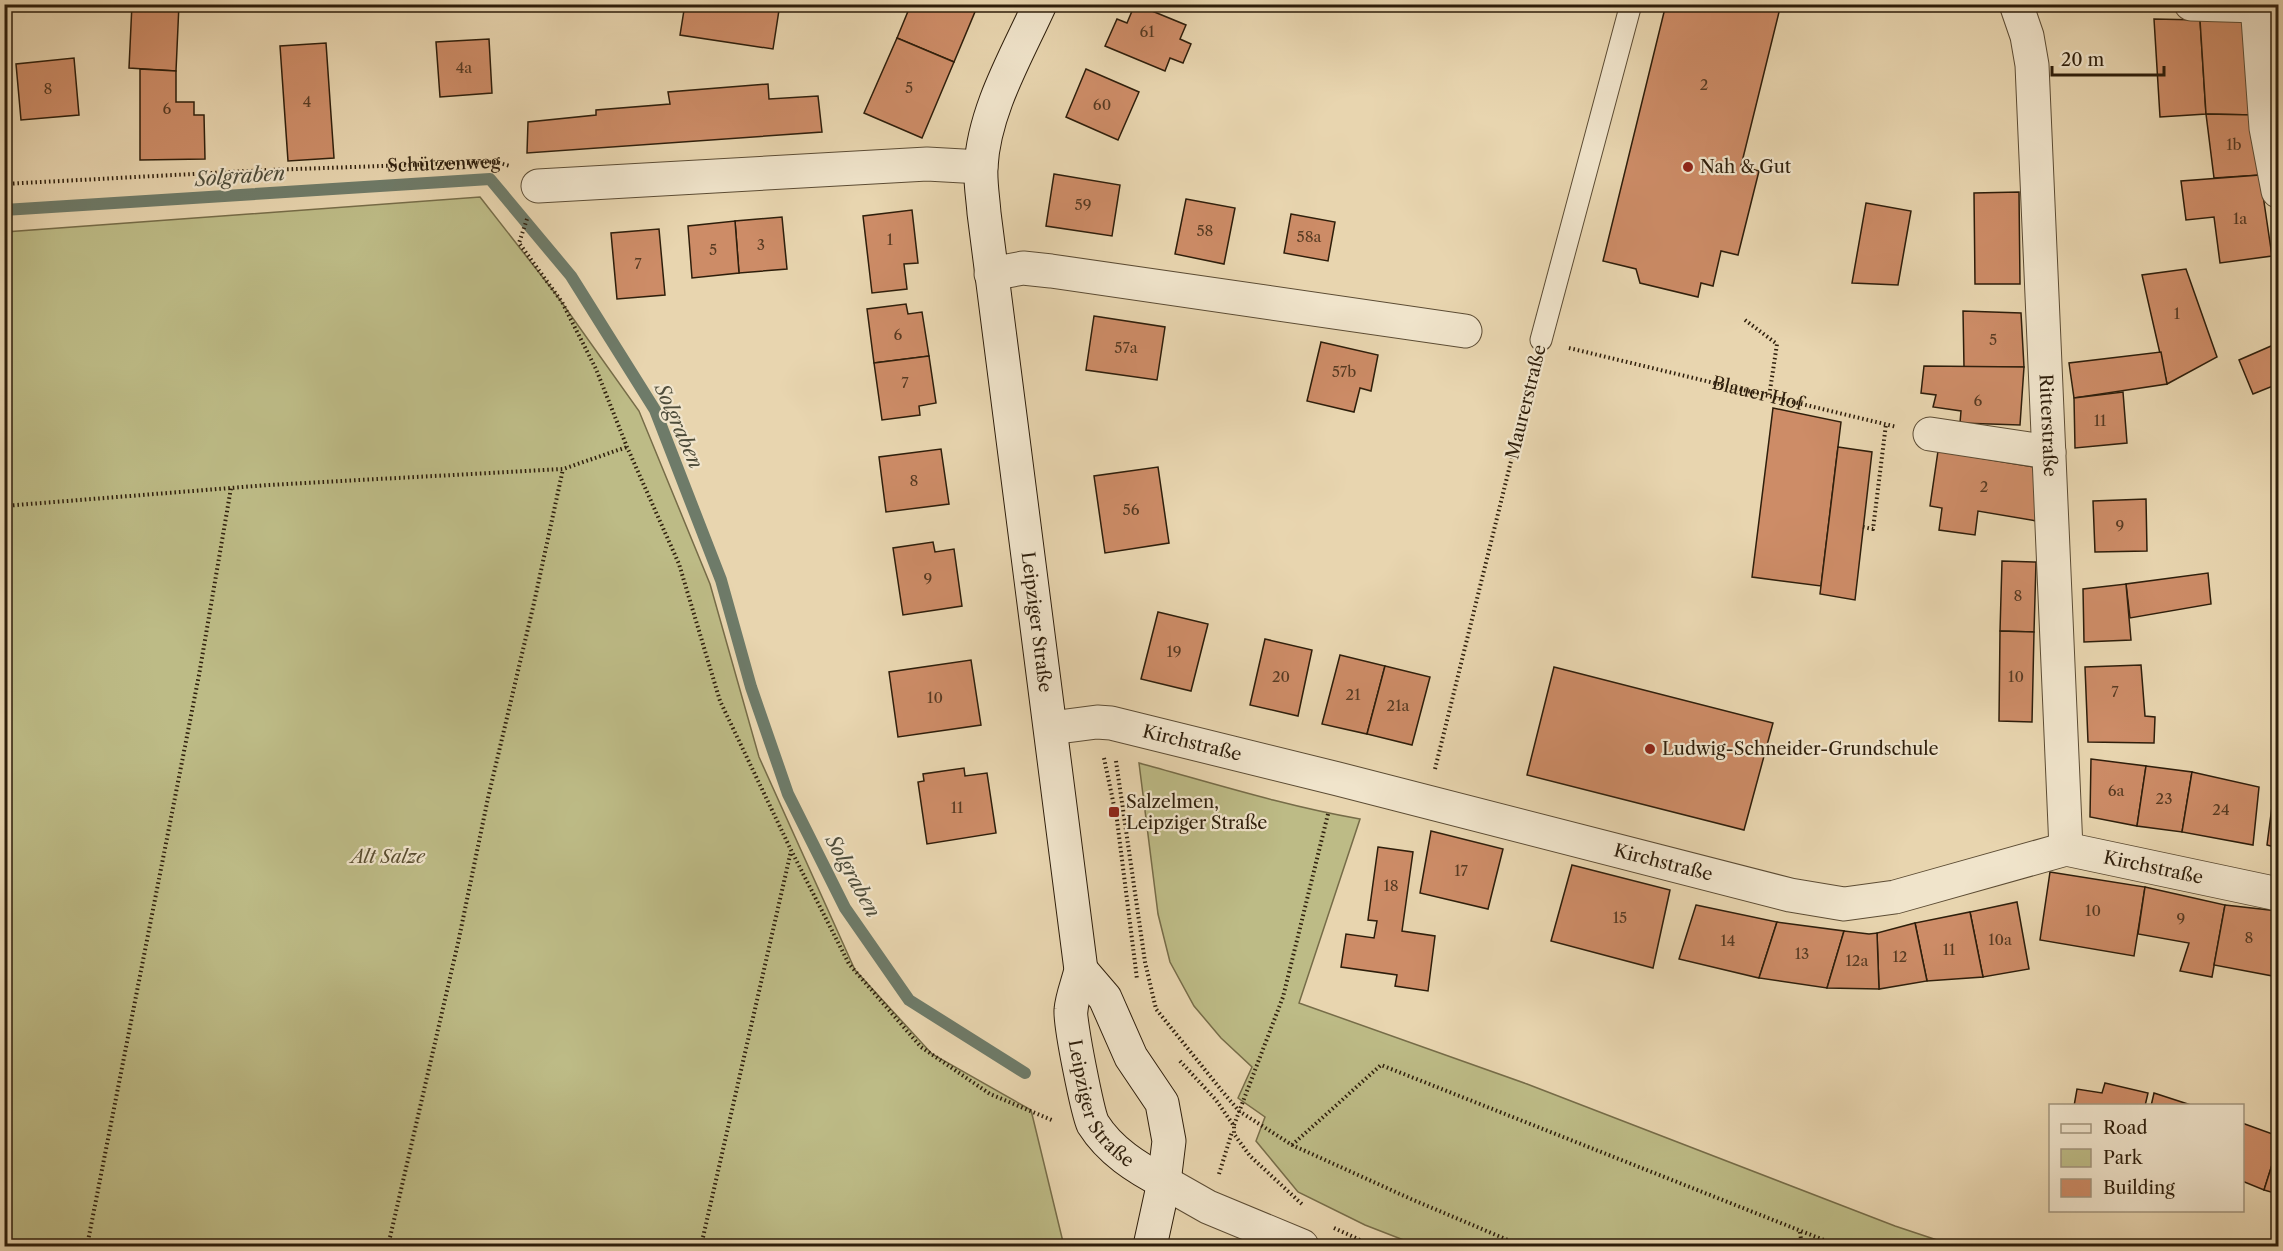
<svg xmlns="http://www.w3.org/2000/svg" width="2283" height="1251" viewBox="0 0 2283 1251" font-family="'Libre Caslon Text',serif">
<rect width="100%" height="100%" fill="#e8d5af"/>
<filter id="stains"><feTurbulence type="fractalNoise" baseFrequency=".00333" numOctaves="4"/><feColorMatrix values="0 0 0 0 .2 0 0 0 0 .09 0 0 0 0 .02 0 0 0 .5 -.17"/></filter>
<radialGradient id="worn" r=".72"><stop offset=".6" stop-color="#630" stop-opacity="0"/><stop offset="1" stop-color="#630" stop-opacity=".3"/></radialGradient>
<g fill="#bdbb86" stroke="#766c48" stroke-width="1.5">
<path d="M480,197L555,293L639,411L710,584L759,757L855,970L932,1054L1031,1110L1064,1246H5V232Z"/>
<path d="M1139,763C1212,783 1285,806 1360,819L1299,1003L1527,1084L1895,1226L1955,1246H1419L1365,1225L1298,1192L1256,1141L1265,1117L1238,1098L1252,1067L1221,1038L1194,1006L1170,962L1158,914Z"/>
</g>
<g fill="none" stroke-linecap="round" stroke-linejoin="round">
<path stroke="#6e7b69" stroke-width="12" d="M4,210L490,179L571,276L655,410L721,580L751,687L788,794L845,908L909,1000L1025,1073"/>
</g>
<g fill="#cd8c67" stroke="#2e1e0b" stroke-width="1.5">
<path d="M132,4H179L176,71L129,68Z"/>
<path d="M685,4H743L779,10L773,49L680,35Z"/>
<path d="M911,4H971L977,7L954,62L897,38Z"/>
<path d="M1135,4L1186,25L1180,39L1191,44L1183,63L1170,58L1165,71L1105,46L1117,19L1127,23Z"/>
<path d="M1666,4H1781L1741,166L1759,171L1738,255L1721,251L1713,286L1701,283L1698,297L1640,283L1636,269L1603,261Z"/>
<path d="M2154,19L2200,20L2206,114L2160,117Z"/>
<path d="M2249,19L2255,115L2206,114L2200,20Z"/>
<path d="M897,38L954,62L922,138L864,113Z"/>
<path d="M489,39L492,93L440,97L436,42Z"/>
<path d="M326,43L334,158L288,161L280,46Z"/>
<path d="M74,58L79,115L21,120L16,64Z"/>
<path d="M140,69L176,71V102H194V115H204L205,159L140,160Z"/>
<path d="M1086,69L1139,92L1118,140L1066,117Z"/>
<path d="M768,84L769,99L818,96L822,132L527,153L528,122L596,115V110L670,104L668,92Z"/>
<path d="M2206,114L2255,115L2260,175L2214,178Z"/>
<path d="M1054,174L1120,185L1112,236L1046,226Z"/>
<path d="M2260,175L2272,256L2220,263L2214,217L2186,220L2181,181Z"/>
<path d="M2019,192L2020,284H1975L1974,193Z"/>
<path d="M1186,199L1235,208L1224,264L1175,254Z"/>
<path d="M1866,203L1911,211L1898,285L1852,283Z"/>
<path d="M912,210L918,263L904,264L907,289L872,293L863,216Z"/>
<path d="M1291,214L1335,222L1328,261L1284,253Z"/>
<path d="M782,217L787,269L739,273L735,221Z"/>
<path d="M735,221L739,273L692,278L688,226Z"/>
<path d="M659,229L665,295L617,299L611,233Z"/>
<path d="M2186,269L2217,357L2167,384L2142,275Z"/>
<path d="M906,304L908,314L922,312L929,356L874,363L867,309Z"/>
<path d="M1963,311L2021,313L2024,367H1964Z"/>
<path d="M1094,316L1165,327L1157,380L1086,370Z"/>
<path d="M1321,342L1378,355L1371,391L1360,388L1354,412L1307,401Z"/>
<path d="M2278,343V384L2253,394L2239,360Z"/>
<path d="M2161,352L2167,384L2074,398L2069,363Z"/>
<path d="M929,356L936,403L919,406L920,415L882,420L874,363Z"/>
<path d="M1924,366L2024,367L2020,425L1960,423L1961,411L1933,407L1936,395L1921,393Z"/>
<path d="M2123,392L2127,443L2075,448L2074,398Z"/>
<path d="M1773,408L1841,422L1821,586L1752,577Z"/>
<path d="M1838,447L1872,452L1855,600L1820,594Z"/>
<path d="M941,449L949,504L886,512L879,457Z"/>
<path d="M1938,451L2034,467L2037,521L1978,511L1975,535L1939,530L1942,508L1930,506Z"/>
<path d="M1158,467L1169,543L1105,553L1094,476Z"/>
<path d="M2146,499L2147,551L2095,552L2093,501Z"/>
<path d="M933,542L935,552L954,549L962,606L903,615L893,548Z"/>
<path d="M2002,561L2036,562L2034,632L2000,631Z"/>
<path d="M2208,573L2211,604L2130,618L2126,584Z"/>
<path d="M2126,584L2131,640L2084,642L2083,589Z"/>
<path d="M1158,612L1208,624L1191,691L1141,679Z"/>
<path d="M2000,631L2034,632L2032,722L1999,721Z"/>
<path d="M1265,639L1312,650L1298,716L1250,705Z"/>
<path d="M1340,655L1385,666L1367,734L1322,724Z"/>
<path d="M971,660L981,725L898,737L889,672Z"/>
<path d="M2141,665L2145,716L2155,717L2154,743L2088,742L2085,667Z"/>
<path d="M1385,666L1430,677L1412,745L1367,734Z"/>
<path d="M1554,667L1773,723L1744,830L1527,775Z"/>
<path d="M2091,759L2146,766L2137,826L2090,817Z"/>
<path d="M2146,766L2192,772L2182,832L2137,826Z"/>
<path d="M964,768L965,776L987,773L996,833L927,844L918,782L924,781L923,774Z"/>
<path d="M2277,768H2278V848L2267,845Z"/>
<path d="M2192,772L2259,787L2253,845L2182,832Z"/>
<path d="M1431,831L1503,849L1488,909L1420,893Z"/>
<path d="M1378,847L1413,852L1402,931L1435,936L1428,991L1395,986L1397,975L1341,967L1346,934L1374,938L1377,921L1368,920Z"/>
<path d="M1572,865L1670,890L1653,968L1551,941Z"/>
<path d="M2050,872L2145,887L2134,956L2040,940Z"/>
<path d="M2145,887L2225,905L2212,977L2180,971L2189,943L2138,934Z"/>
<path d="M2017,902L2029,969L1983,977L1970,912Z"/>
<path d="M1696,905L1777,922L1759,978L1679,959Z"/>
<path d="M2225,905L2278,911V977L2214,965Z"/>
<path d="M1970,912L1983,977L1927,981L1915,923Z"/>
<path d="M1777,922L1844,931L1827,988L1759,978Z"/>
<path d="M1915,923L1927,981L1879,989L1877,933Z"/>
<path d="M1844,931L1869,934L1877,933L1879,989L1827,988Z"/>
<path d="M2105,1083L2148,1093L2145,1106H2074L2077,1089L2102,1093Z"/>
<path d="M2154,1093L2194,1106H2151Z"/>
<path d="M2242,1123L2278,1136V1146L2264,1190L2242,1181Z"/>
<path d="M2278,1146V1194L2264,1190Z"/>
</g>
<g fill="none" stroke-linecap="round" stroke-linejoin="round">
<defs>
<path id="service" d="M1541,340L1631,4"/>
<path id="pedestrian" d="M2191,4L2257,6"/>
<g id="minor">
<path id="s3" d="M2016,4L2027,36L2032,65C2042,327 2057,588 2066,849"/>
<path d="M2257,4L2266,128L2278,191"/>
<path d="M538,186L927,164L981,167"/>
<path d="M991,274L1023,268L1051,271L1465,331"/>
<path d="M1930,434L2049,452"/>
<path id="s4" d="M1051,728L1097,722L1111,723L1338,779L1790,895L1844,904L1895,897L2066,849L2278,894"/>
</g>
<path id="tertiary" d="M1164,1182L1208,1207L1302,1246"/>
<g id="secondary">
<path id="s5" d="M1040,4C1017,55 984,110 981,167C980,182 983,198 984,213L1081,970C1078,983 1072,997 1071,1010C1069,1021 1088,1114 1093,1124C1110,1151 1137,1168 1164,1182"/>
<path d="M1081,970L1105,998L1131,1057L1162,1103L1169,1141L1164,1182L1150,1246"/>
</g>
</defs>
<use href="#service" stroke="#5c4c34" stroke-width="23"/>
<use href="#pedestrian" stroke="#5c4c34" stroke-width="35"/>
<use href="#minor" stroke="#5c4c34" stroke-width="35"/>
<use href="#tertiary" stroke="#5c4c34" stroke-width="35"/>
<use href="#secondary" stroke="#2e1e0b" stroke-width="35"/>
<g stroke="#2e1e0b" stroke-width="4" stroke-dasharray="1.5 3" stroke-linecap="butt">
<path id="s1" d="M4,184L268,170L496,162L510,166"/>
<path d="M527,219L519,243L562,302L596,369L627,447L679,564L720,701L791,850L849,964L921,1047L990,1094L1054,1121"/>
<path d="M1745,320L1777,344L1769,397"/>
<path id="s2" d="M1569,348L1897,427"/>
<path d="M4,506L268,485L563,469L627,447"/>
<path d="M1863,527L1873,529L1886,424"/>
<path d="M1104,758L1117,820L1137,979"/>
<path d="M1116,761L1145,962L1156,1009L1222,1091L1239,1111L1292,1145L1411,1199L1522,1246"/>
<path d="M1435,769L1534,368"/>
<path d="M1180,1061L1216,1100L1234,1126V1134L1250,1156L1304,1206"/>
<path d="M1234,1125L1283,997L1328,814"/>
<path d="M1292,1145L1381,1065L1839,1246"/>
<path d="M1219,1174L1232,1132"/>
<path d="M1334,1228L1373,1246"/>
<path d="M1800,1232L1802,1246"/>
<path d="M87,1246L199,675L231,488"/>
<path d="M388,1246L458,943L488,798L534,603L563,469"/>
<path d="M701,1246L791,851"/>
</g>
<use href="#service" stroke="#f0e4cb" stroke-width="21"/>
<use href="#pedestrian" stroke="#f0e4cb" stroke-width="33"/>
<use href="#minor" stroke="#f0e4cb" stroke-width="33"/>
<use href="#tertiary" stroke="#f0e4cb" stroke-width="33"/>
<use href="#secondary" stroke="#f0e4cb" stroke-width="33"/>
</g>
<g fill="#8f2418" stroke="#f0e4cb" stroke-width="2">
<circle cx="1688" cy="167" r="6"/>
<circle cx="1650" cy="749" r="6"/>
<rect x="1108" y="806" width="12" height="12" rx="3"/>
</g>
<g text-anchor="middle" stroke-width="4.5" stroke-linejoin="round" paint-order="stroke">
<g font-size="15" fill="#563a22">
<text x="1147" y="37">61</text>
<text x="464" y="73">4a</text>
<text x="1704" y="90">2</text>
<text x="909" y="93">5</text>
<text x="48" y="94">8</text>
<text x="307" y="107">4</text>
<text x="1102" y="110">60</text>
<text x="167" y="114">6</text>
<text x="2234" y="150">1b</text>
<text x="1083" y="210">59</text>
<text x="2240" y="224">1a</text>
<text x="1205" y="236">58</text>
<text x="1309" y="242">58a</text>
<text x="890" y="245">1</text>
<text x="761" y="250">3</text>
<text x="713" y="255">5</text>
<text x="638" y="269">7</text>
<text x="2177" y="319">1</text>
<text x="898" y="340">6</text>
<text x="1993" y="345">5</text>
<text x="1126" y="353">57a</text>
<text x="1344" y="377">57b</text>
<text x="905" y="388">7</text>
<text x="1978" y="406">6</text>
<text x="2100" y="426">11</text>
<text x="914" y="486">8</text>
<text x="1984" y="492">2</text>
<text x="1131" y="515">56</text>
<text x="2120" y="531">9</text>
<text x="928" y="584">9</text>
<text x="2018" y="601">8</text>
<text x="1174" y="657">19</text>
<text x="1281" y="682">20</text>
<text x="2016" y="682">10</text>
<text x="2115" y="697">7</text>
<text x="1353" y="700">21</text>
<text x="935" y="703">10</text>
<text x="1398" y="711">21a</text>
<text x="2116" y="796">6a</text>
<text x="2164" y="804">23</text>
<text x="957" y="813">11</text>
<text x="2221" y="815">24</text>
<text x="1461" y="876">17</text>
<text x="1391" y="891">18</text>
<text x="2093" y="916">10</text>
<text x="1620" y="923">15</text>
<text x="2181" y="924">9</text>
<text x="2249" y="943">8</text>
<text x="2000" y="945">10a</text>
<text x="1728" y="946">14</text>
<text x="1949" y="955">11</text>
<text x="1802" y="959">13</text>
<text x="1900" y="962">12</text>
<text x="1857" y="966">12a</text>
</g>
<g font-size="18" fill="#2e1e0b" stroke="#f0e4cb">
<text dy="6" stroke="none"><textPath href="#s1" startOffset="440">Schützenweg</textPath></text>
<text dy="6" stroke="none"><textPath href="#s2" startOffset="194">Blauer Hof</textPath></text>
<text transform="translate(1526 402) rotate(-76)" y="6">Maurerstraße</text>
<text dy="6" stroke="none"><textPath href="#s3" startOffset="424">Ritterstraße</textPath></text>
<text dy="6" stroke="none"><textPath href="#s5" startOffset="633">Leipziger Straße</textPath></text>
<text dy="6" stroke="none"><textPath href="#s4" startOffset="144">Kirchstraße</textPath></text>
<text dy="6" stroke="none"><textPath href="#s4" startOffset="630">Kirchstraße</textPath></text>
<text dy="6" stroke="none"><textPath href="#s4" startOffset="1134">Kirchstraße</textPath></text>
<text dy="6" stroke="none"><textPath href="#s5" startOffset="1126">Leipziger Straße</textPath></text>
</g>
<g font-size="18" fill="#2e1e0b" stroke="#f0e4cb" text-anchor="start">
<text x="1700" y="173">Nah &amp; Gut</text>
<text x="1662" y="755">Ludwig-Schneider-Grundschule</text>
<text x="1126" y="808">Salzelmen,<tspan x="1126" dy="21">Leipziger Straße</tspan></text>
</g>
<g font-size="18" font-style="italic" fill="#594d30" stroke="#f0e4cb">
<text x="388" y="863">Alt Salze</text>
</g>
<g font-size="20" font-style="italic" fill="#4e4c3a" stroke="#f0e4cb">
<text transform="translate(240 176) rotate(-4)" y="7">Solgraben</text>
<text transform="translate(679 426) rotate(66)" y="7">Solgraben</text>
<text transform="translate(853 876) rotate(61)" y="7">Solgraben</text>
</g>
</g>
<rect width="2283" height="1251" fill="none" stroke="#e8d5af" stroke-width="24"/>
<rect x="6" y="6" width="2271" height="1239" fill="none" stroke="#2e1e0b" stroke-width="3"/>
<rect x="12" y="12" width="2259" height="1227" fill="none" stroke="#2e1e0b" stroke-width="1.5"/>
<rect x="2049" y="1104" width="195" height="108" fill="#f0e4cb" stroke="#a2957e" stroke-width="1.5"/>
<rect x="2061" y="1124" width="30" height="9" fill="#f0e4cb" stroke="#a2957e" stroke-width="1.5"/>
<text x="2103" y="1134" font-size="18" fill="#2e1e0b">Road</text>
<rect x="2061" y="1149" width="30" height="18" fill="#bdbb86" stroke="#a2957e" stroke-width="1.5"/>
<text x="2103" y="1164" font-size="18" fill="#2e1e0b">Park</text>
<rect x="2061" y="1179" width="30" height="18" fill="#cd8c67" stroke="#a2957e" stroke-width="1.5"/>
<text x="2103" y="1194" font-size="18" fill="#2e1e0b">Building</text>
<path d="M2052 66v9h112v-9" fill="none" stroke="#2e1e0b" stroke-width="3"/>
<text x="2061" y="66" font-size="18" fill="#2e1e0b" stroke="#f0e4cb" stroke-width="4.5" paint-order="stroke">20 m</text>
<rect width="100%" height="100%" filter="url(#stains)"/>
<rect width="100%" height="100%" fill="url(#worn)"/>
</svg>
